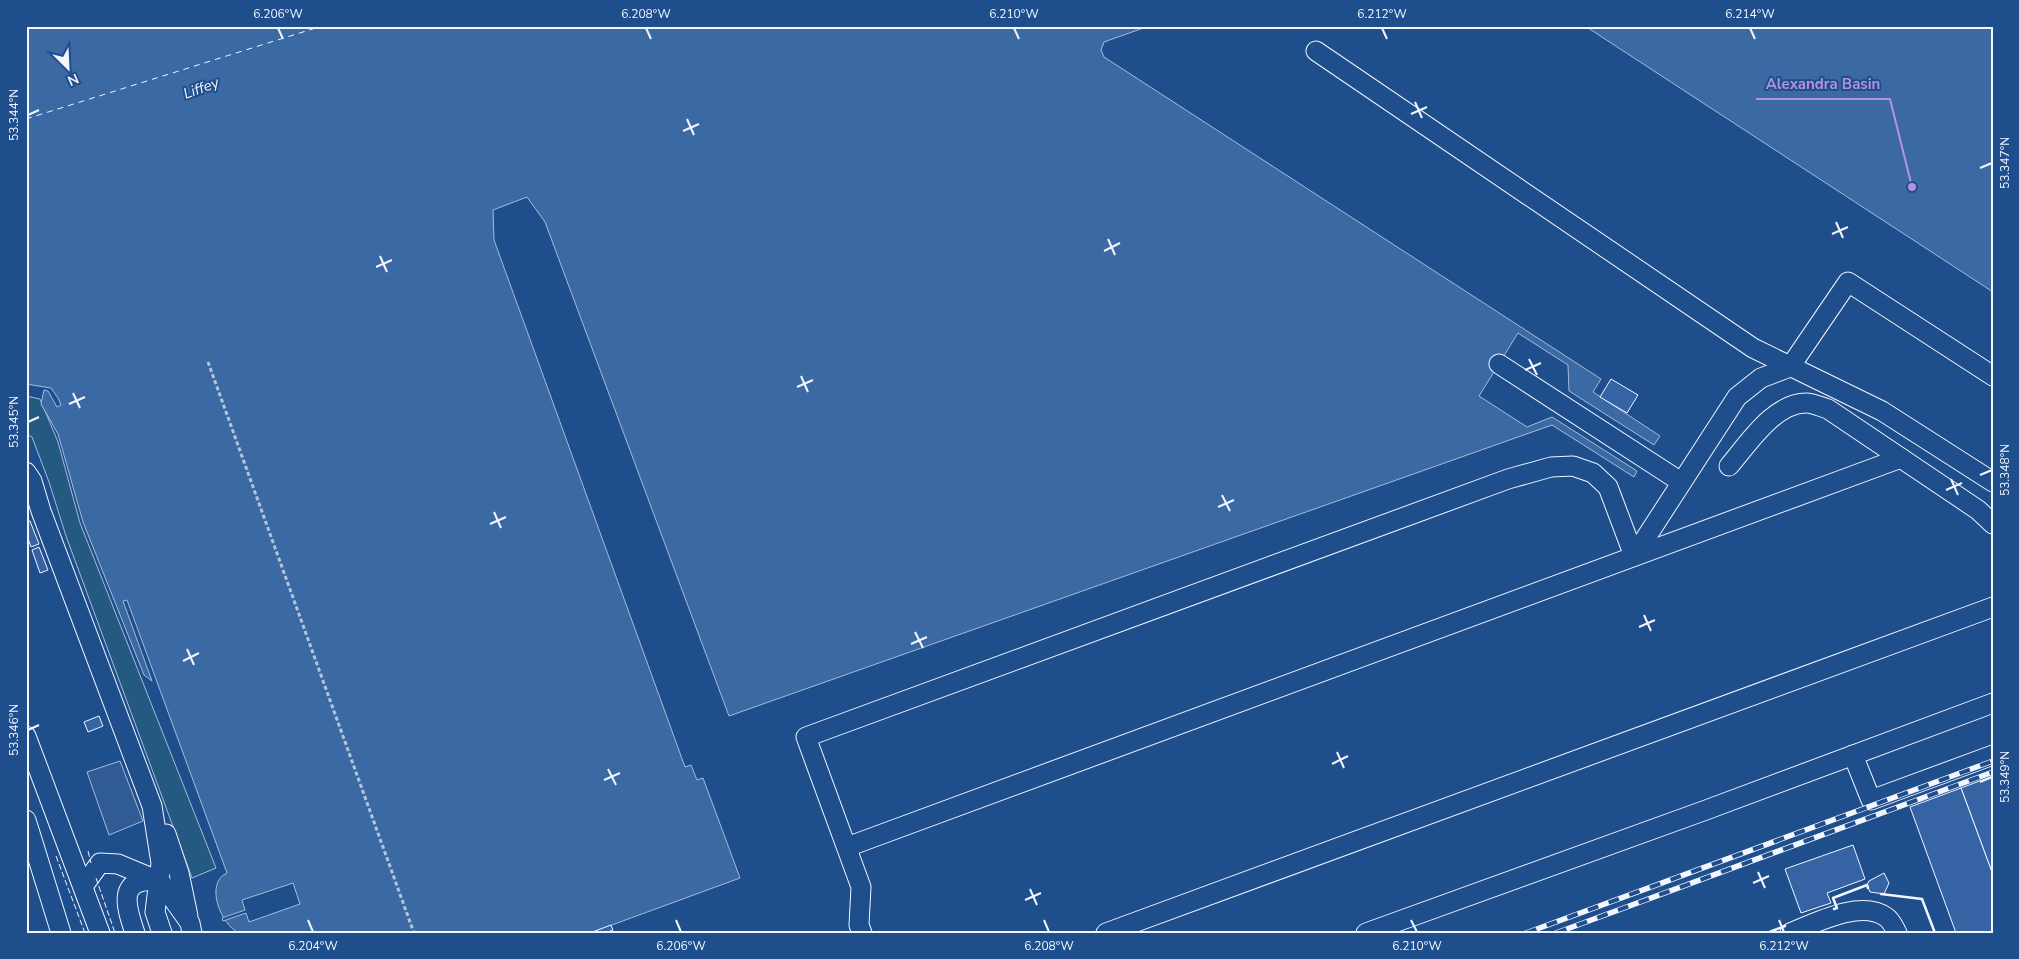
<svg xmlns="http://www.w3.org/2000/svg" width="2019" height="959" viewBox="0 0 2019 959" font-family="'Nunito Sans',sans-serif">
<rect width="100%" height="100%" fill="#1f4e8c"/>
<path fill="#245a82" stroke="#a8bbd7" d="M26,396L40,399L58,442L80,523L216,868L192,878L66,536L49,482L32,437L26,434Z"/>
<path fill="#305b95" stroke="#a8bbd7" d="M120,761L143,821L109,835L87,772Z"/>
<g fill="#3b69a3" stroke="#a8bbd7">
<path d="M26,26H1149L1104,42L1101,50L1104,57L1601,379L1593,392L1660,436L1654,445L1569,391L1568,365L1518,333L1479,396L1527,427L1552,417L1637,471L1634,477L1552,425L729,716L545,222L527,197L493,210L494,240L685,767L691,765L697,780L703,778L740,878L590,933H239C221,925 204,883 227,873L127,600L123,601L152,681L144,675L83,522L58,434L41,404L44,390L48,391L57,407L61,405L58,398L51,388L26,384Z"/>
<path d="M1585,26H1993V292Z"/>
</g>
<path fill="#1f4e8c" stroke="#a8bbd7" d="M293,883L300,904L249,922L246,913L223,921L222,918L245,910L242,900Z"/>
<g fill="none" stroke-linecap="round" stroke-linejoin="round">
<path stroke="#f2f6ff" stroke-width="1" stroke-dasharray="6 5" stroke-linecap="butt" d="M26,119L322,26"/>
</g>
<g fill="#3563a3" stroke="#f2f6ff">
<path d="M1611,379L1638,395L1627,413L1600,397Z"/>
<path d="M30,521L39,544L31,547L26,533V522Z"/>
<path d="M39,547L48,570L40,573L32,550Z"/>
<path d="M99,716L103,726L88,732L84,722Z"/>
<path d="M1993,776V875L1961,788Z"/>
<path d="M1961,788L1993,875V933H1956L1910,807Z"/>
<path d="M1853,845L1865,879L1827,893L1831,903L1801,913L1785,869Z"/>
<path d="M1884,873L1889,883L1884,894L1870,892L1867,885L1869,881Z"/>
<path d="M611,925L613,930L605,933H590Z"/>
</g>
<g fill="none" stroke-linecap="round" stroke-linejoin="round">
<defs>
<g id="minor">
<path d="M1316,51L1753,348L1882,411L1993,482"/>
<path d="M1499,364L1681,482"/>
<path d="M1729,466C1748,444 1774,403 1806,403C1813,403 1821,407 1828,409L1978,510L1993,524"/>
<path d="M26,472L32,481L41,511L152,806L161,863L155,912L162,933"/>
<path d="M1634,556L1737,397L1761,378L1790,367L1848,282L1993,376"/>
<path d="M26,736L100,933"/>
<path d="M1853,755L1871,800L1993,755"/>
<path d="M26,820L61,933"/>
<path d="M166,834L179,873L188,916"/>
<path d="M847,847L1901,458"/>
<path d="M84,885L100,863L118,864L154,879"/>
<path d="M135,933C125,904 117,876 160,881L190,923L192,933"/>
<path d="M862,933L859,925L861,887L806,737L1508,479L1551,467L1573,466L1593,473L1608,487L1634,556"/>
<path d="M1106,933L1993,607"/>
<path d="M1366,933L1706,810L1993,703"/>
<path d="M1790,933C1815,923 1861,899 1886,917C1891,920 1894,927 1897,933"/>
</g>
</defs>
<use href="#minor" stroke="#f2f6ff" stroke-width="21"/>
<path stroke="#b3c4dc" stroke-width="3" stroke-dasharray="4 2.5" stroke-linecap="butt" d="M208,362L414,933"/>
<use href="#minor" stroke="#1f4e8c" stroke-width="19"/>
<defs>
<g id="rail">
<path d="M1526,933L1993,761"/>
<path d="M1556,933L1993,772"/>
</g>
</defs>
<use href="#rail" stroke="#f2f6ff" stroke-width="5.5"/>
<use href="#rail" stroke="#1f4e8c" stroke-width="4" stroke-dasharray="11" stroke-linecap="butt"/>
<g stroke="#f2f6ff" stroke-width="1" stroke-dasharray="6 2.5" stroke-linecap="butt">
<path d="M88,851L91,863"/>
<path d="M56,856L85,933"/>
<path d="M96,878L115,933"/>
</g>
<g stroke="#f2f6ff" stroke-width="2.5">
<path d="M1881,894L1922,899L1935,933"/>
<path d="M1834,909L1837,908L1833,898L1867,885L1868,888"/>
<path d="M1767,933L1785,926"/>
</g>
</g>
<path fill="none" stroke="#f2f6ff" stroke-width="2" d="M278,28L283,39M646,28L651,39M1014,28L1019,39M1382,28L1387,39M1750,28L1755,39M1415,102L1422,118M1411,114L1427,107M28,115L39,110M687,119L694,135M683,131L699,124M1980,168L1992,163M1836,222L1843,238M1832,234L1848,227M1108,239L1115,255M1104,251L1120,243M380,256L387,272M376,267L392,260M1529,359L1537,375M1525,370L1541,363M801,376L808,392M797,387L813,380M73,393L80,408M69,404L85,397M28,422L39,417M1980,475L1992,470M1951,479L1958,495M1946,490L1962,483M1222,495L1230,511M1218,507L1234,500M494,512L501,528M490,524L506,517M1644,615L1651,631M1639,627L1655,620M915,632L923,648M911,644L927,637M187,649L194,665M183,661L199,653M28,730L39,725M1337,752L1344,768M1332,764L1348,756M608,769L616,785M604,780L620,773M1980,782L1992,777M1758,872L1765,888M1753,883L1769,876M1030,889L1037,905M1025,900L1041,893M308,920L313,932M676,920L681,932M1044,920L1049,932M1411,920L1417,932M1779,920L1784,932"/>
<g text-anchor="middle" stroke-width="4" stroke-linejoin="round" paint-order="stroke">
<g font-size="15" font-style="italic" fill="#f2f6ff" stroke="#1f4e8c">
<text transform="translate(201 88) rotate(-20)" y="5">Liffey</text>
</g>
</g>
<path fill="none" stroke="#b691df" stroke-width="2" d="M1912 187L1890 99H1756"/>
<circle fill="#b691df" stroke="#1f4e8c" stroke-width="2" cx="1912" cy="187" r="5"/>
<g font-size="15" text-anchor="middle" font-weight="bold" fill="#b691df" stroke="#1f4e8c" stroke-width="4" stroke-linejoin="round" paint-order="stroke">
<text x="1823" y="89">Alexandra Basin</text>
</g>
<rect width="2019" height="959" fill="none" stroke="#1f4e8c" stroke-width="55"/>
<g transform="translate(68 68) rotate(156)" stroke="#1f4e8c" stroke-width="4" paint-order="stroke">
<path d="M0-4L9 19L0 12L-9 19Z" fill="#f2f6ff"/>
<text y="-8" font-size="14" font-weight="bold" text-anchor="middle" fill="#f2f6ff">N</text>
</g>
<rect x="28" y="28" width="1964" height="904" fill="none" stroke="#f2f6ff" stroke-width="2"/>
<g font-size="12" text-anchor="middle" fill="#f2f6ff">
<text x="278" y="18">6.206°W</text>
<text x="646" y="18">6.208°W</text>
<text x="1014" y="18">6.210°W</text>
<text x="1382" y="18">6.212°W</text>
<text x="1750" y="18">6.214°W</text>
<text transform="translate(14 115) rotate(-90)" y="4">53.344°N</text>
<text transform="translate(2005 163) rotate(-90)" y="4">53.347°N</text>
<text transform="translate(14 422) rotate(-90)" y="4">53.345°N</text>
<text transform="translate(2005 470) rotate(-90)" y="4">53.348°N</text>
<text transform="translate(14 730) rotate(-90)" y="4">53.346°N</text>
<text transform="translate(2005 777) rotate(-90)" y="4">53.349°N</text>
<text x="313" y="950">6.204°W</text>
<text x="681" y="950">6.206°W</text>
<text x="1049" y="950">6.208°W</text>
<text x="1417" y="950">6.210°W</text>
<text x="1784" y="950">6.212°W</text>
</g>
</svg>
